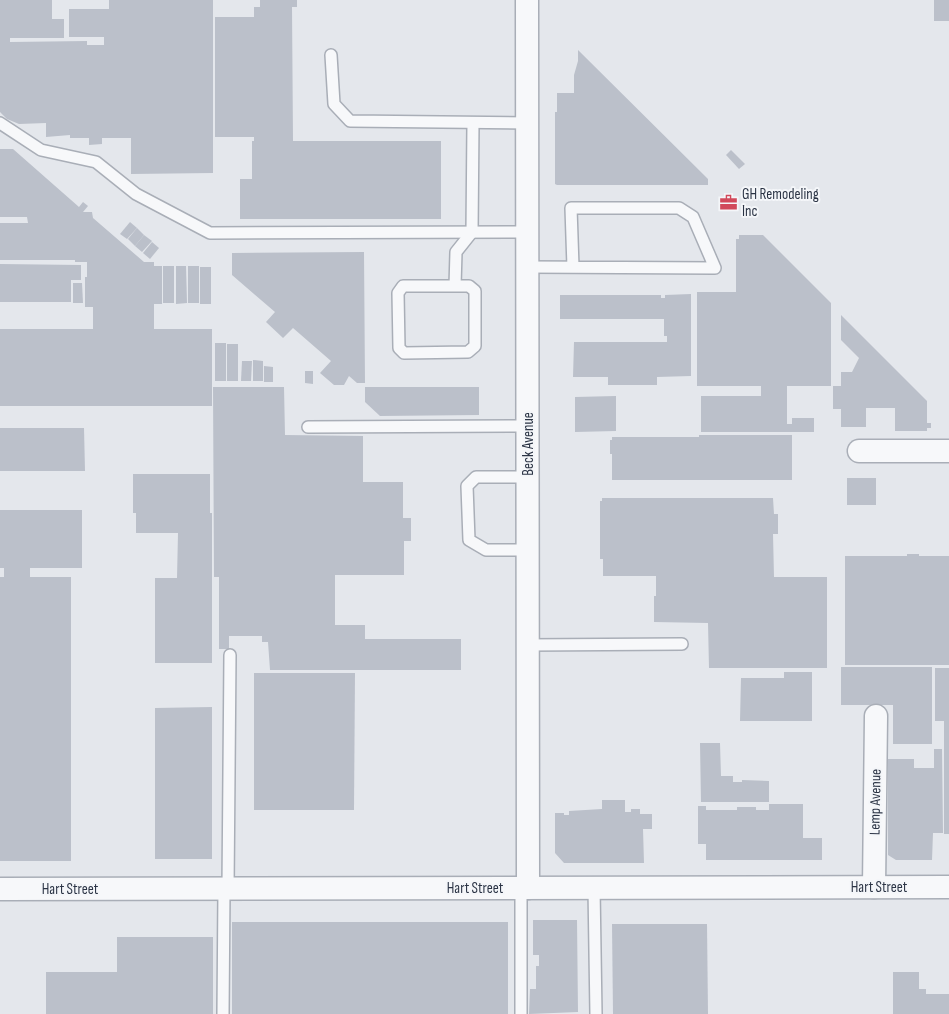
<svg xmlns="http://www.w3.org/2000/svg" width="949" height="1014" viewBox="0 0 949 1014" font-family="'Sofia Sans Condensed',sans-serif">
<rect width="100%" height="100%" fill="#e4e7ec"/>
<g fill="#bbc0ca">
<path d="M0,0H52V19H64V38H10V42L87,41V45H104V37H69V9H109V0H213V173L131,174V138H102V144L89,145V138H70V135L46,137V123L19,124L7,119L0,112Z"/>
<path d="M260,0H297V7H292L293,141H441V219H252V141H254V137H215V17H254V7H260Z"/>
<rect x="934" y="0" width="15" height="21"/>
<path d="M578,50L708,179V185H557L555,184V112H557V93H574V75L578,61Z"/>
<path d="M0,149H13L79,207L83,202L88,206L83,212H92L93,218L144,262H154V266H162V304H154V329H212V406H0V329H93V307H85V277H87V262H75V260H0V223H28L27,217H0Z"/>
<path d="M731,150L745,164L739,169L726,155Z"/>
<rect x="240" y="179" width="12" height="40"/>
<path d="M130,222L137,228L127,239L120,234Z"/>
<path d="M137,228L144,235L135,246L128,239Z"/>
<path d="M144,235L152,241L142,252L135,246Z"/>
<path d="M739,235H763L831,303V386H787V424H792V418H814V432H701V396H761V386H697V292H736V239H739Z"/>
<path d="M152,242L159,248L150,259L143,253Z"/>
<path d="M364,252L365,383H357L349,376L344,385H334L320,373L331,361L293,328L283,338L266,322L275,312L232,275V253Z"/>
<path d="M0,264L81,265V280H71V302H0Z"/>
<rect x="163" y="266" width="11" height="37"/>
<path d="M176,266H186L187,303L176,304Z"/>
<rect x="188" y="266" width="11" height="37"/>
<rect x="200" y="267" width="11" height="37"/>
<path d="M73,283H82L83,303H73Z"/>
<path d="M691,294V376L657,377V385H608V377H573L574,342H667V336H664V319H560V295H661V298H665V295Z"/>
<path d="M841,315L927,401V423H931V428H927V431H895V408H866V427H841V409H833V386H841V372H852L859,358L841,340Z"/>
<rect x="215" y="343" width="11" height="38"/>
<rect x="227" y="344" width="11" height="37"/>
<path d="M253,360L263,361V381H253Z"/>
<path d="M242,361H252L251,381H241Z"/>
<path d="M264,366L273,367V382H264Z"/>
<path d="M305,371H313V384L305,383Z"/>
<path d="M213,387H284L285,435L363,436V482H403V518H411V541H404V575H335V625H365V639H461V670H270L268,642H262V636H229V649H219V577H214Z"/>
<path d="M365,387H479V415L380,416L365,402Z"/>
<path d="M616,396V431L575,432V397Z"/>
<path d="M0,428H84L85,471H0Z"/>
<path d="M699,435H792V480H612V454H610V440H612V437H699Z"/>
<path d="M133,474H210V513H212V663H155V578H177L178,533H136V513H133Z"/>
<rect x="847" y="478" width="29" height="27"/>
<path d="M602,498H773L774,514H778V534H773L774,577H827V668H709L708,623L654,622V596H656V576H603V559H600V501H602Z"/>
<path d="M0,510H82V568H30V577H71V861H0V577H4V568H0Z"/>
<path d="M907,554H919V556H949V665H845V556H907Z"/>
<path d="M841,667H932V744H893V705H841Z"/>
<path d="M935,668H949V834H944V721H935Z"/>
<path d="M784,672H812V721H740L741,678H784Z"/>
<path d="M254,673H355L354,810H254Z"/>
<path d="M212,707V859H155V708Z"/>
<path d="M700,743H720L721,776H733V782H742V780L769,781V802H701Z"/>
<path d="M934,749H942L943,833H933L932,860H896L888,855V759H914V768H934Z"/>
<path d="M602,800H625V812H631V809H640V814H652V829H643L644,863H564L555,853V813H564V815H569V811L602,809Z"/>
<path d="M769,804H803V838H822V860H706V844H698V806H706V810H737V807H756V810H769Z"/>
<path d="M533,920H577L578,1012L529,1014L530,989H536V966H539V955H533Z"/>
<rect x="232" y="922" width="276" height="92"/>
<path d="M612,924H707L708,1014H613Z"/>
<path d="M117,937H213V1014H46V972H117Z"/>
<path d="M893,972H919V989H926V994H949V1014H893Z"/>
</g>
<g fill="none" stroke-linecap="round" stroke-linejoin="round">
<defs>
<g id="lane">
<path d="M331,55L334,104L350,121L528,123"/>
<path d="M0,123L41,150L96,162L136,194L210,233L528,232"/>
<path d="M528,267L715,268L693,217L679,208H571L573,267"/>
<path d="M455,286H469L475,291V346L468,352L404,353L399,348L398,293L403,286H455L456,252L472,232L473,123"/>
<path d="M308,427L528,426"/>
<path d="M528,550H486L469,540L467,486L476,477H528"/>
<path d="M528,645L682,644"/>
<path d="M521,888V1014"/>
<path d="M594,888L596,1014"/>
<path d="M228,889L230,655"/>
<path d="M223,1014L224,889"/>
</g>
<g id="street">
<path d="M527,0L528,888"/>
<path d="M859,451H949"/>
<path d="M874,887L876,716"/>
<path d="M0,889L949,887"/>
</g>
</defs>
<use href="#lane" stroke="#a9aeb7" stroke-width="14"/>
<use href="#street" stroke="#a9aeb7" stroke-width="25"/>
<use href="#lane" stroke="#f7f8fa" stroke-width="11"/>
<use href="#street" stroke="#f7f8fa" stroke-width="22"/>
</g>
<defs>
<symbol id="office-bare" viewBox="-9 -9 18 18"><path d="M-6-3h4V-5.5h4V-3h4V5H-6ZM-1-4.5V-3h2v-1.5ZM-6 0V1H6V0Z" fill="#d1495b" stroke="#f4f6f9" stroke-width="2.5" paint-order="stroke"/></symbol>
</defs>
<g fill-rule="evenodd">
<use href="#office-bare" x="716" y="190" width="25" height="25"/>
</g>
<g text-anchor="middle" stroke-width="4" stroke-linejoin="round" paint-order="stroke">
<g font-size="15" fill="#2b3445" stroke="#f4f6f9" text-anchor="start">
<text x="742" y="199">GH Remodeling<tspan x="742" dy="17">Inc</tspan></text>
</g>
<g font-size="15" fill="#2b3445" stroke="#f4f6f9">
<text transform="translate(528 444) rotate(-90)" y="5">Beck Avenue</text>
<text transform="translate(875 802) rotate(-89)" y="5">Lemp Avenue</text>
<text x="879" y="892">Hart Street</text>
<text x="475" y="893">Hart Street</text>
<text x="70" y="894">Hart Street</text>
</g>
</g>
</svg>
